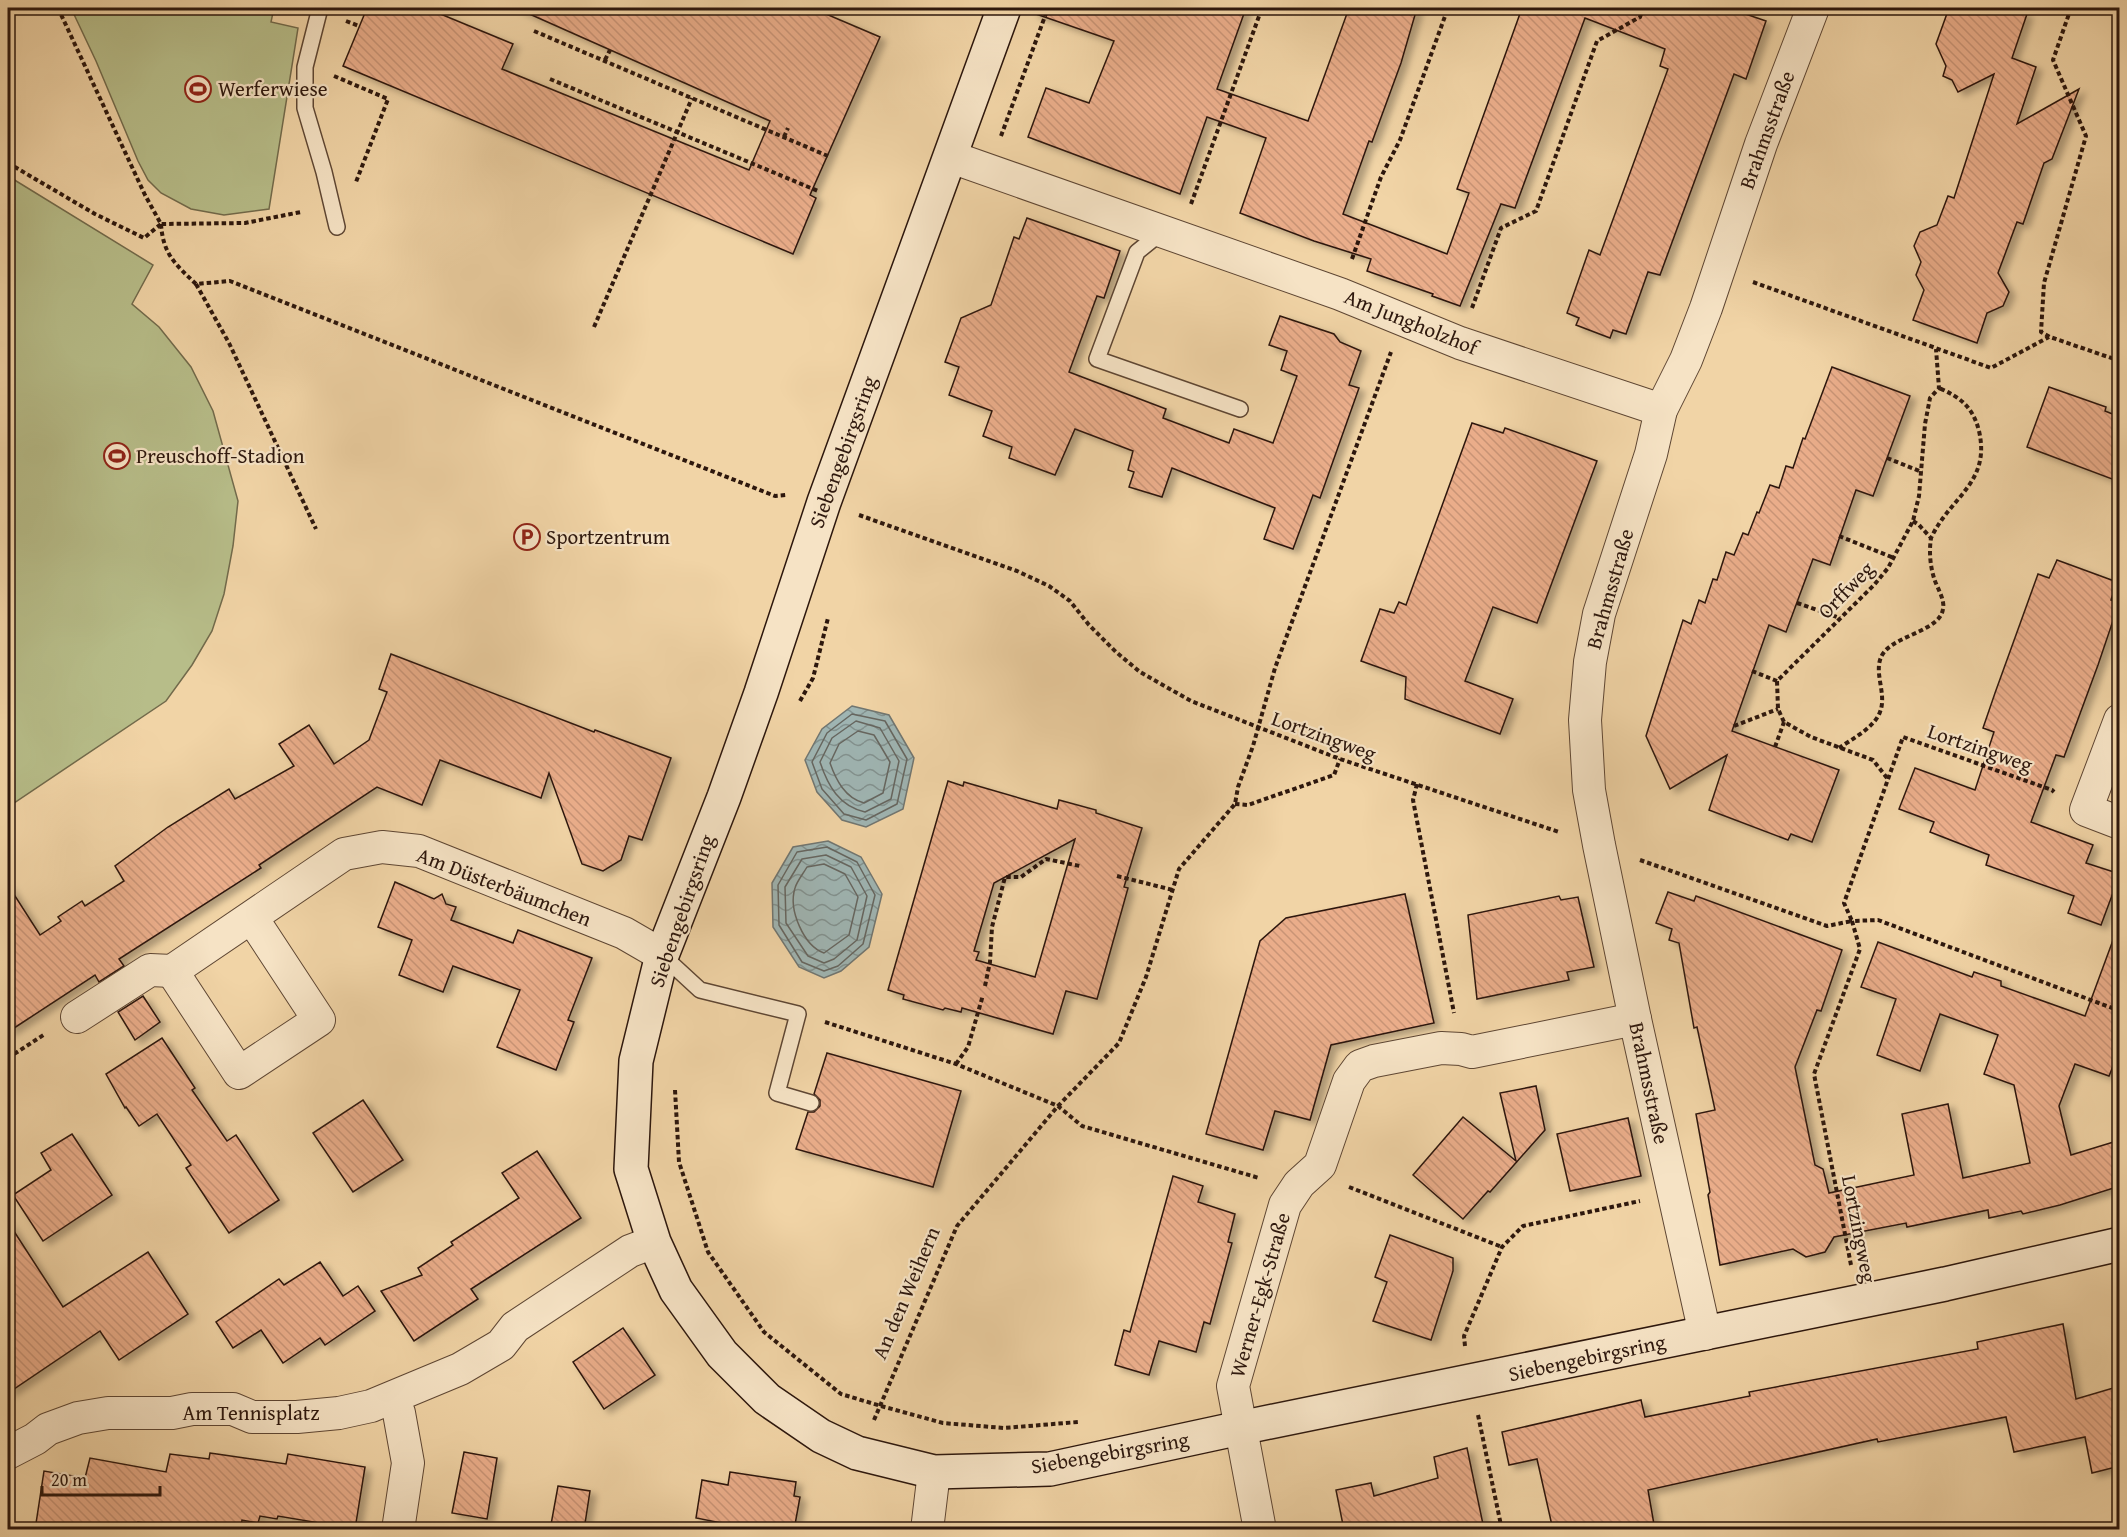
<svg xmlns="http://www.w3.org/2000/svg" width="2127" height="1537" viewBox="0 0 2127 1537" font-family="'Gentium Book Plus',serif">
<defs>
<pattern id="water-waves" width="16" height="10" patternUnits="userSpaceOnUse" patternTransform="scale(1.5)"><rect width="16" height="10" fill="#9fb5b3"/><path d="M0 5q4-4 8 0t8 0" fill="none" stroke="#829290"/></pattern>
<pattern id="building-back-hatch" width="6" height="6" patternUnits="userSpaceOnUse" patternTransform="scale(1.5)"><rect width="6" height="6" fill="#eaad8a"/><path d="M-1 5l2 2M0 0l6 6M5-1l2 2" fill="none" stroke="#c99476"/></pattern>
<filter id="shadow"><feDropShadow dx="6" dy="4" stdDeviation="3" flood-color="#0004"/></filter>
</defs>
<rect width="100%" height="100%" fill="#f1d4a6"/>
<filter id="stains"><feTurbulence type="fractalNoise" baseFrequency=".00333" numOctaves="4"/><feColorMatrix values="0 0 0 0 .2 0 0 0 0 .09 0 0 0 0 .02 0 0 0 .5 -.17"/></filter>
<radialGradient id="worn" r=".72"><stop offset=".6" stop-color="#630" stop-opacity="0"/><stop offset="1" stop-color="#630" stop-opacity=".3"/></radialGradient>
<g fill="#b7bd89" stroke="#726a4b" stroke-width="1.5">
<path d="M71,8H274L271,22L298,28L269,209L224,215L191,209L161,193L148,180L138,161L96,61Z"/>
<path d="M8,176L153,265L132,304L159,327L191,367L213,411L238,501L233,546L224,594L212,631L192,665L166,701L8,807Z"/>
</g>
<g fill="url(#water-waves)" stroke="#717671" stroke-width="1.5">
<path d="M852,706L889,715L914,758L903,809L866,827L842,820L817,792L805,760L822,729Z"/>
<path d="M828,841L861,857L882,894L869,947L841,971L824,978L799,967L773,927L772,883L793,847Z"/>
</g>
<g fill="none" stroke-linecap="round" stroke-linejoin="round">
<g stroke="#666660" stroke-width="1.5">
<path d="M852,714L885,721L907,759L897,804L866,820L844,814L822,789L812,762L827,733Z"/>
<path d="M856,721L880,728L899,761L891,799L865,812C839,806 828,786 820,762L832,738Z"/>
<path d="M858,731L874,735L890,762L883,793L864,803C845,798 836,780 830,763L839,744Z"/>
<path d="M827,847L857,862L875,895L863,944L838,966L824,971L802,962L779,925L778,885L797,852Z"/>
<path d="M826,855L851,867L867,896L857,940L834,959L824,963L808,956L786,923L785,887L802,859Z"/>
<path d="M824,864L845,874L858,897L849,935L824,953C804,946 788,910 795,888C797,881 803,874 807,867Z"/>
</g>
</g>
<g fill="url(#building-back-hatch)" stroke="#2d170d" stroke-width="1.5" fill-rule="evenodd" filter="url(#shadow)">
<path d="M367,8H426L513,44L502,69L749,170L770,121L516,8H812L880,37L810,195L816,198L793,254L343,66Z"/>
<path d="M1034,8H1246L1217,89L1308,121L1349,8H1417L1401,63L1372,142L1369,141L1343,214L1447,254L1469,193L1457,189L1522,8H1728L1766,21L1746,79L1734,74L1660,275L1648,272L1626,334L1613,330L1610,338L1576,325L1579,318L1567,313L1589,250L1600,255L1668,69L1660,66L1665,49L1585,18L1515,208L1501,204L1460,306L1432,296L1433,294L1367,271L1371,259L1314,241L1240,213L1266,138L1207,117L1180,194L1028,137L1046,88L1089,103L1114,41L1033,13Z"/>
<path d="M1949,8H2007L2027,14L2012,58L2036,67L2017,124L2079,89L2052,159L2044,163L2023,224L2017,222L1998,273L2009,292L2003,306L1987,313L1977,343L1913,320L1924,290L1916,275L1921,262L1914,246L1920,232L1937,225L1948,196L1954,198L1994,74L1958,92L1952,80L1943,76L1946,66L1936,44Z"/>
<path d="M1027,218L1120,251L1104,298L1097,296L1069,372L1166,409L1163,418L1229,443L1234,429L1273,443L1297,376L1281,370L1287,351L1269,345L1280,316L1334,334L1340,342L1361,351L1349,385L1359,388L1320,498L1313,495L1293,549L1264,539L1275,508L1172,468L1162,497L1129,487L1134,472L1128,470L1133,451L1075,429L1055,475L1009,458L1012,447L983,436L992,411L949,395L959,367L945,362L961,318L991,305L1014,237L1019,239Z"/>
<path d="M1832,367L1910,396L1873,496L1856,490L1830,565L1813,559L1786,632L1769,625L1732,731L1839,770L1812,842L1791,834L1788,840L1709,810L1727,755L1670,789L1646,736L1683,620L1691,624L1699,600L1705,603L1713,579L1717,580L1726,552L1734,555L1743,533L1748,535L1757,512L1759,513L1770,485L1779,488L1786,466L1793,468L1803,438L1805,439Z"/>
<path d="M2049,387L2106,407L2105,411L2120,417V482L2027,447Z"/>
<path d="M1472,423L1503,433L1505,428L1597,461L1537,623L1493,607L1465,681L1513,699L1500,734L1405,699L1406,677L1361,661L1380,609L1394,613L1399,602L1406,605Z"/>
<path d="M2057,560L2117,582L2111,600L2119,603L2098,665L2064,757L2056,755L2031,822L2093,845L2086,863L2120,874L2101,925L2068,913L2074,896L1986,865L1989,855L1930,832L1934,822L1899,809L1915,768L1975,790L1994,732L1983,728L1995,693L2038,574L2049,578Z"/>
<path d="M391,654L594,732L595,730L671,758L642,840L629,836L621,860L603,871L582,864L549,773L541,798L440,760L422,805L377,787L259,865L261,868L119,959L124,966L99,982L95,975L8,1032V885L40,935L61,921L58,917L82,901L85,906L124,881L115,866L168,827L229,789L235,799L294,766L279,744L309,725L334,764L369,740L387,692L379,689Z"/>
<path d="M948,781L963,786L964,782L1057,809L1059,800L1096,810V813L1142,828L1124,887L1128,888L1097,999L1066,991L1053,1034L962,1008L961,1012L945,1008L943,1010L903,999L904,995L888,990ZM1075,839L1035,977L976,960L979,952L974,951L994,883Z"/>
<path d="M395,882L434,899L442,894L446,904L456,907L451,920L513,943L518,930L592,958L568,1020L574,1022L556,1070L497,1047L520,990L453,966L443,992L399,975L412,940L378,927Z"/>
<path d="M1668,892L1694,901L1696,896L1842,950L1821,1011L1817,1010L1795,1067L1815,1165L1823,1169L1829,1193L1914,1175L1902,1114L1948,1104L1963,1178L2030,1163L2014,1085L1984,1074L1998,1035L1940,1014L1920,1071L1877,1055L1896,999L1861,987L1878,942L1972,977L1974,972L2001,981V986L2085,1016L2116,932H2120V1049L2109,1076L2075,1064L2059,1106L2071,1155L2120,1140V1186L2060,1205L2023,1214L2021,1211L1989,1218L1988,1210L1907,1227L1906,1223L1834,1237L1825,1252L1806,1257L1793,1249L1720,1265L1708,1195L1710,1192L1696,1114L1715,1110L1697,1027L1694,1028L1679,943L1669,940L1672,929L1656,923Z"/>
<path d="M1405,894L1434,1023L1331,1045L1310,1120L1275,1111L1263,1150L1206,1134L1260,941L1286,918Z"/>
<path d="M1559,896L1561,900L1578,897L1594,967L1567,972L1569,980L1477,999L1468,915Z"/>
<path d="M143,996L160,1022L135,1040L118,1012Z"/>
<path d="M162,1038L195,1088L192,1090L227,1141L236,1135L279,1200L229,1233L186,1168L191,1165L157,1114L139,1126L126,1107L125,1108L106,1074Z"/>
<path d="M827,1053L961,1091L933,1187L796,1149L808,1112H814L820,1106V1100L814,1094Z"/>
<path d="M1536,1086L1545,1130L1490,1192L1488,1191L1463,1219L1413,1175L1463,1117L1516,1161L1500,1093Z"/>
<path d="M363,1100L403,1160L353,1192L313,1133Z"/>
<path d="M1628,1118L1641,1176L1570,1191L1557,1134Z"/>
<path d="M72,1134L112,1195L43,1241L13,1195L51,1170L41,1153Z"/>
<path d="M537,1151L581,1218L471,1289L478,1299L414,1341L381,1291L422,1275L418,1268L453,1245L451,1242L519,1198L502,1173Z"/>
<path d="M1173,1176L1203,1186L1198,1202L1235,1214L1228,1242L1232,1243L1210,1324L1204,1322L1196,1352L1159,1341L1149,1375L1115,1365L1124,1330L1130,1332Z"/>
<path d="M8,1222L63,1307L148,1252L188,1314L119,1360L100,1331L8,1393Z"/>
<path d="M1390,1235L1453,1258V1271L1431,1340L1373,1321L1387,1282L1375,1277Z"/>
<path d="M320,1262L343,1296L358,1286L375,1311L325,1345L320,1338L283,1363L261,1330L233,1348L216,1322L279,1279L284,1285Z"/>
<path d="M2063,1324L2076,1399L2120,1386V1466L2092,1473L2085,1437L2014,1452L2006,1417L1878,1442L1877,1439L1648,1490L1655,1530H1553L1537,1459L1509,1465L1502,1432L1641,1400L1645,1417L1750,1396L1749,1392L1978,1349L1977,1342Z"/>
<path d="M623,1328L655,1375L604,1409L573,1362Z"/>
<path d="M1467,1448L1484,1529L1344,1530L1336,1490L1371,1483L1374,1496L1438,1478L1434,1457Z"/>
<path d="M464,1452L497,1458L487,1519L452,1513Z"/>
<path d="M210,1453L286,1464L288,1454L365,1467L355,1529L278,1516L277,1519L260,1516L258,1523L242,1520L240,1530L200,1524L198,1530H195L138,1522L137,1530H35L44,1471L85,1478L90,1458L166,1472L170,1454L209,1459Z"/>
<path d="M730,1472L796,1482L794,1496L800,1497L794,1530H721L722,1523L696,1518L702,1480L728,1485Z"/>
<path d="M558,1486L590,1491L584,1530H550Z"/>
</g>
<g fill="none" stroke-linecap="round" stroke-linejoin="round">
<defs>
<g id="lane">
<path d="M320,8L305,67V108L324,172L337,227"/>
<path d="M1163,231L1137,252L1097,359L1240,409"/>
<path d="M662,955L700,990L798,1014L777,1093L811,1103"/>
</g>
<g id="street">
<path d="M951,157L1340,294L1460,343L1661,410"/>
<path d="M2120,720L2086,810L2120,823"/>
<path d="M252,918L319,1020L239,1073L172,971L344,854L382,847L419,851L624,933L662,955"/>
<path d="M77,1017L150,970L172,971"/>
<path d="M1705,1334L1635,1019L1599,845L1589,790L1585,720L1590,662L1599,614L1651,454L1661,410L1686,360L1706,308L1761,144L1813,8"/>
<path d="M393,1399L399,1413L408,1463L398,1530"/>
<path d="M8,1453L35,1439L48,1429L78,1418L108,1413H172L192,1409H233L252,1417H297L339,1413L371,1406L460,1369L501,1345L515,1327L630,1251L654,1242"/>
<path d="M927,1530L934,1472"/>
<path d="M1260,1530L1233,1386L1285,1205L1299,1184L1320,1165L1349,1081L1360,1066L1374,1061L1441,1048L1461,1049L1472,1052L1635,1019"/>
</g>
<path id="secondary" d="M1004,8L824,502L761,693L724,797L662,955L636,1061L631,1169L654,1242L676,1290L722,1354L767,1399L821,1436L857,1453L934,1472L1050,1469L1240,1428L1945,1284L2120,1244"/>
</defs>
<use href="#lane" stroke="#5e4633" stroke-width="18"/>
<use href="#street" stroke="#5e4633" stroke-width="34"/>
<use href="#secondary" stroke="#2d170d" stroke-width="36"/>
<g stroke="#2d170d" stroke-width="4" stroke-dasharray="4.5 3" stroke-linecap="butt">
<path d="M58,8L145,195L161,224L245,223L301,212"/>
<path d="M2071,8L2053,60L2086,136L2044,283L2041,332L2050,337L2120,361"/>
<path d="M346,21L359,26"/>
<path d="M534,31L828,156"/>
<path d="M605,60L610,50"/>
<path d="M334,76L388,99L356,182"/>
<path d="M550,79L818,191"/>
<path d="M1001,136L1048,8"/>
<path d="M784,137L788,128"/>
<path d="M8,163L95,214L144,238L161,224"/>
<path d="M1191,204L1262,8"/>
<path d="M161,224C163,254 175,264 196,284L230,281L775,496L786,495"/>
<path d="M1352,259L1381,177L1400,140L1448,8"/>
<path d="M1753,282L1991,368L2049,337"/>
<path d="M196,284L229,343L316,529"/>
<path d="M1472,308L1501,228L1536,211L1597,41L1640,17L1643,8"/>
<path d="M594,327L692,98"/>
<path d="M1887,458L1922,472"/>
<path d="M859,515L1017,571L1049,586L1070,601L1089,625L1116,652L1140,672L1191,701L1340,759L1559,832"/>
<path d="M1913,521L1919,525L1931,538C1950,497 1991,483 1979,431C1973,407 1960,397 1939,388"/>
<path d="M1839,536L1894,558"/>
<path d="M1797,603L1840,618"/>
<path d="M1752,671L1777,681"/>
<path d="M800,701L813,678L828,618"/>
<path d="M1734,726L1778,709"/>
<path d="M1775,747L1784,722"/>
<path d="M1839,748C1852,739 1874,728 1880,712C1888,692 1870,668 1885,651C1899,635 1940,630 1943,609C1945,599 1937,588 1934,578C1930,565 1929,551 1931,538"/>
<path d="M1887,778L1873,760L1811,737L1784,722L1778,709L1777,681L1874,585L1888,568L1913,521L1919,496L1925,424L1930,398L1939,388L1936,349"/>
<path d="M1417,784L1413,800L1454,1013"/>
<path d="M1235,804L1248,805L1334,775L1340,759"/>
<path d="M1640,860L1827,926L1852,921L1844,903L1903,737L2052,790L2054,792"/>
<path d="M1117,876L1173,890"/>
<path d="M985,986L990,962L992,927L1005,877H1021L1046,859L1080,866"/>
<path d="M825,1022L956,1064L1058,1106L1082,1126L1259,1178"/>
<path d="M8,1058L45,1034"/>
<path d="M956,1064L968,1047L983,995"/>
<path d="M675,1090L679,1162L708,1252L764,1332L841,1394L881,1406L943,1423L1004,1428L1078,1422"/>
<path d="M1349,1187L1502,1247"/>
<path d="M1851,1265L1814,1074L1860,949L1852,921L1878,920L2120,1011"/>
<path d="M1465,1346L1464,1336L1502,1247L1523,1226L1640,1201"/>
<path d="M1478,1415L1502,1530"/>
<path d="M874,1420L957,1226L1058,1106L1119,1043L1146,977L1179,869L1235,804L1238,787L1253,746L1275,668L1391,352"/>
</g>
<use href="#lane" stroke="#f6e3c5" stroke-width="15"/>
<use href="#street" stroke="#f6e3c5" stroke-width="32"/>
<use href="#secondary" stroke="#f6e3c5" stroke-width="33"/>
</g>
<defs>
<symbol id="stadium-ring" viewBox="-11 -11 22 22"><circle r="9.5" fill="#f6e3c5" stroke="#8f2418" stroke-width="1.5"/><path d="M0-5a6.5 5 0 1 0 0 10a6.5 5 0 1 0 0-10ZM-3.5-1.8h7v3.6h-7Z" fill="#8f2418"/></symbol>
<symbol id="parking-ring" viewBox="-11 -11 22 22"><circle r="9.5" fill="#f6e3c5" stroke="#8f2418" stroke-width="1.5"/><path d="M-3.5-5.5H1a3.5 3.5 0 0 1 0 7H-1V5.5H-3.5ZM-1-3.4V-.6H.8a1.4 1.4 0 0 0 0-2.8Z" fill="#8f2418"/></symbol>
</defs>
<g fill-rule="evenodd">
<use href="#stadium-ring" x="183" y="74" width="30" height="30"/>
<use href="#stadium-ring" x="102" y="441" width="30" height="30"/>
<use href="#parking-ring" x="512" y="522" width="30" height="30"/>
</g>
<g text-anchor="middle" stroke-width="4.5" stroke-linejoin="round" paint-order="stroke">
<g font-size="21" fill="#2d170d" stroke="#f6e3c5" text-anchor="start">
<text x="218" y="96">Werferwiese</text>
<text x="136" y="463">Preuschoff-Stadion</text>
<text x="546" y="544">Sportzentrum</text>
</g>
<g font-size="21" fill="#2d170d" stroke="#f6e3c5">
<text transform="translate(1767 130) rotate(-70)" y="7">Brahmsstraße</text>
<text transform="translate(1411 322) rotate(22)" y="7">Am Jungholzhof</text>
<text transform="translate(843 452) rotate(-70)" y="7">Siebengebirgsring</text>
<text transform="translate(1610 589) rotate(-74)" y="7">Brahmsstraße</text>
<text transform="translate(1846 590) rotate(-46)" y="7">Orffweg</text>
<text transform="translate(1324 736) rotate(20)" y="7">Lortzingweg</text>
<text transform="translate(1980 748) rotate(19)" y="7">Lortzingweg</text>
<text transform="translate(504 887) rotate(21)" y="7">Am Düsterbäumchen</text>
<text transform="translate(682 911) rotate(-71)" y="7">Siebengebirgsring</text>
<text transform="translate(1649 1083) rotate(78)" y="7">Brahmsstraße</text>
<text transform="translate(1859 1229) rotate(79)" y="7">Lortzingweg</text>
<text transform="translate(906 1293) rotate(-67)" y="7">An den Weihern</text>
<text transform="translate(1260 1295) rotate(-74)" y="7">Werner-Egk-Straße</text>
<text transform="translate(1587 1358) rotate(-12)" y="7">Siebengebirgsring</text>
<text x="251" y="1420">Am Tennisplatz</text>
<text transform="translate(1110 1453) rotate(-10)" y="7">Siebengebirgsring</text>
</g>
</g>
<rect width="2127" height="1537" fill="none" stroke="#f1d4a6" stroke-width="30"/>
<rect x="9" y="9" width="2109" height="1519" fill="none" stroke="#2d170d" stroke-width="3"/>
<rect x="15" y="15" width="2097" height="1507" fill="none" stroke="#2d170d" stroke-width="1.5"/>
<path d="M42 1486v9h118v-9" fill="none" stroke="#2d170d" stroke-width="3"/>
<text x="51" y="1486" font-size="18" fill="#2d170d" stroke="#f6e3c5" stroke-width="4.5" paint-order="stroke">20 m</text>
<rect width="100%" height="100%" filter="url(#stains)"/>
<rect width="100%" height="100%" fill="url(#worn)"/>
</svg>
